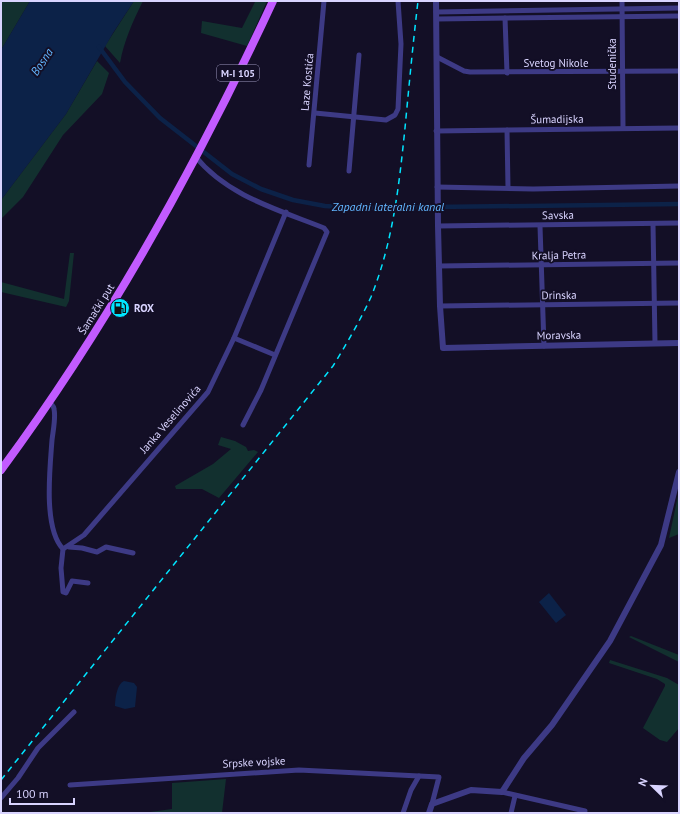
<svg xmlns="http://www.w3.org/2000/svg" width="680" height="814" viewBox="0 0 680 814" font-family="'PT Sans',sans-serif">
<rect width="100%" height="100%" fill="#130f26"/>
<g fill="#12302f">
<path d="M1,1H30L1,50Z"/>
<path d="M134,1H143C133,21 124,41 120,63L105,46Z"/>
<path d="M254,1H267L247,46L201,33L202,21L242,28L255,2Z"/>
<path d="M97,61L109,73L102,94L63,135L23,197L1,219V200L66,114Z"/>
<path d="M70,253H74L69,301L66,307L1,292V282L64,299Z"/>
<path d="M221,437L235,441L246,447L248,451L254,450L258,452L219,498L202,489H176L175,486L213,464L231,449L218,445Z"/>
<path d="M679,491V534L669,538Z"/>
<path d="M631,636L679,655V662L629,637Z"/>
<path d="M610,660L667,678L679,685V728L667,742L660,740L643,728L665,686V684L657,679L609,663Z"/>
<path d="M226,779L222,813H143L172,809V783Z"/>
</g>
<g fill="#0c2248">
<path d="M30,1H134L113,33L66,114L1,200V50Z"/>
<path d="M549,593L566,615L556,623L539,602Z"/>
<path d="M124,681L134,683L137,687L135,707L125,709L115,706C115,698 117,684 124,681Z"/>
</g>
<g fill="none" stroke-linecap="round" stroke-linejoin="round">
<path stroke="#0c2248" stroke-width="4.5" d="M99,47L125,82L160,118L232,174L261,189L293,200L325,206L360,208L679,204"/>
<g stroke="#3d3a85" stroke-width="5">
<path d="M622,1L623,128"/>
<path d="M436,12L679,8"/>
<path d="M505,18L507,73"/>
<path d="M437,19L679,16"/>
<path d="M437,57L464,71L470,72L679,71"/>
<path d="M315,113L386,120L395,115L398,109L401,44L398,1"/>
<path d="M507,130L508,188"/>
<path d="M436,131L679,128"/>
<path d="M195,156C227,196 279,210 324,228L327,232L261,390L243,425"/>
<path d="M309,165L324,1"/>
<path d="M349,171L359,55"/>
<path d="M437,187L533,189L679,186"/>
<path d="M653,224L655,343"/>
<path d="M438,226L679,223"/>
<path d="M540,226L544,346"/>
<path d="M439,266L679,263"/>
<path d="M440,306L679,303"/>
<path d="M234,338L275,355"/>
<path d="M49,402C51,404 54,406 54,409C56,418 53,431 52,440C50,468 43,528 63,549L61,568L63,592L66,593L72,581L88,583"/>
<path d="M69,547L82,548L97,552L106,547L133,553"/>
<path d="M63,549L84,535L208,392L234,338L286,212"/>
<path d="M70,785L299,770L439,777L432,804"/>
<path d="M502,792L585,811"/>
<path d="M1,798L18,778L38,748L74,712"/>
<path d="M403,813L411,790L419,776"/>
<path d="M511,813L515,796"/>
</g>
<g stroke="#3d3a85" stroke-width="6">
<path d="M436,1L438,226L440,306L443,348L679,343"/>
<path d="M429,813L432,804L471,790L502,792L524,758L552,725L610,641L661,545L679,472"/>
</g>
<path stroke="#c25bff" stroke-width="8" d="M1,470C109,324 197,165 273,1"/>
<path stroke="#00e5ff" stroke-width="1.5" stroke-dasharray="6 5" stroke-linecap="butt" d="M1,780L333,366C347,343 360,321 371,297C393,242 399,186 405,128C409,86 413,43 418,1"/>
</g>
<defs>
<symbol id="fuel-disc" viewBox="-11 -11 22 22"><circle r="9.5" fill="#00e5ff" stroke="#130f26"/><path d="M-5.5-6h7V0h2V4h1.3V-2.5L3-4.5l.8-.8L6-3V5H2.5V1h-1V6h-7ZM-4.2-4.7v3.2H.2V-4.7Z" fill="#111"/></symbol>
</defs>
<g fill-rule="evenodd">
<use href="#fuel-disc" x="109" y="297" width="22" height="22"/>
</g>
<g text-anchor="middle" stroke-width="4" stroke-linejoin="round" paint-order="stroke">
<rect fill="#130f26" stroke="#9e99be" stroke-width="1" x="217" y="65" width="42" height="16" rx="3"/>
<g font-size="10" font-weight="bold" fill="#d9d4ff">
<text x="238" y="77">M-I 105</text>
</g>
<g font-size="11" fill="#d9d4ff" stroke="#130f26">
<text x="556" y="67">Svetog Nikole</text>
<text transform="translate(612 64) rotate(-90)" y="4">Studenička</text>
<text transform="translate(307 82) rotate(-85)" y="4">Laze Kostića</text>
<text transform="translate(557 119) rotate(-1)" y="4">Šumadijska</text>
<text transform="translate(558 215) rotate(-1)" y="4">Savska</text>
<text transform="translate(559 255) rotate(-1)" y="4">Kralja Petra</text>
<text transform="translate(559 295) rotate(-1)" y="4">Drinska</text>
<text transform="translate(96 309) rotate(-58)" y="4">Šamački put</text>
<text transform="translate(559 335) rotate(-1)" y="4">Moravska</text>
<text transform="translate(170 419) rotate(-49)" y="4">Janka Veselinovića</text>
<text transform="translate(254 762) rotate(-3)" y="4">Srpske vojske</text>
</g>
<g font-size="11" font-weight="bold" fill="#d9d4ff" stroke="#130f26" text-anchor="start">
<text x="134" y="312">ROX</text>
</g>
<g font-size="12" font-style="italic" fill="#62b6ff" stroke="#130f26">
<text transform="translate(42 62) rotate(-56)" y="4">Bosna</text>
<text x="388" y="211">Zapadni lateralni kanal</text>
</g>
</g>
<rect width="680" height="814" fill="none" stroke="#d9d4ff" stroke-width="4"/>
<g transform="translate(652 786) rotate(293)" stroke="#130f26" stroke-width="3" paint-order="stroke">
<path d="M0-3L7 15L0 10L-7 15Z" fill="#d9d4ff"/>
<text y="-6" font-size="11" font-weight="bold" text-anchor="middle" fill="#d9d4ff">N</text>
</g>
<path d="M10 798v6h64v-6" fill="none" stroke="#d9d4ff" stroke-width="2"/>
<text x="16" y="798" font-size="12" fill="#d9d4ff" stroke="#130f26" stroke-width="3" paint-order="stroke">100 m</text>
</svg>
